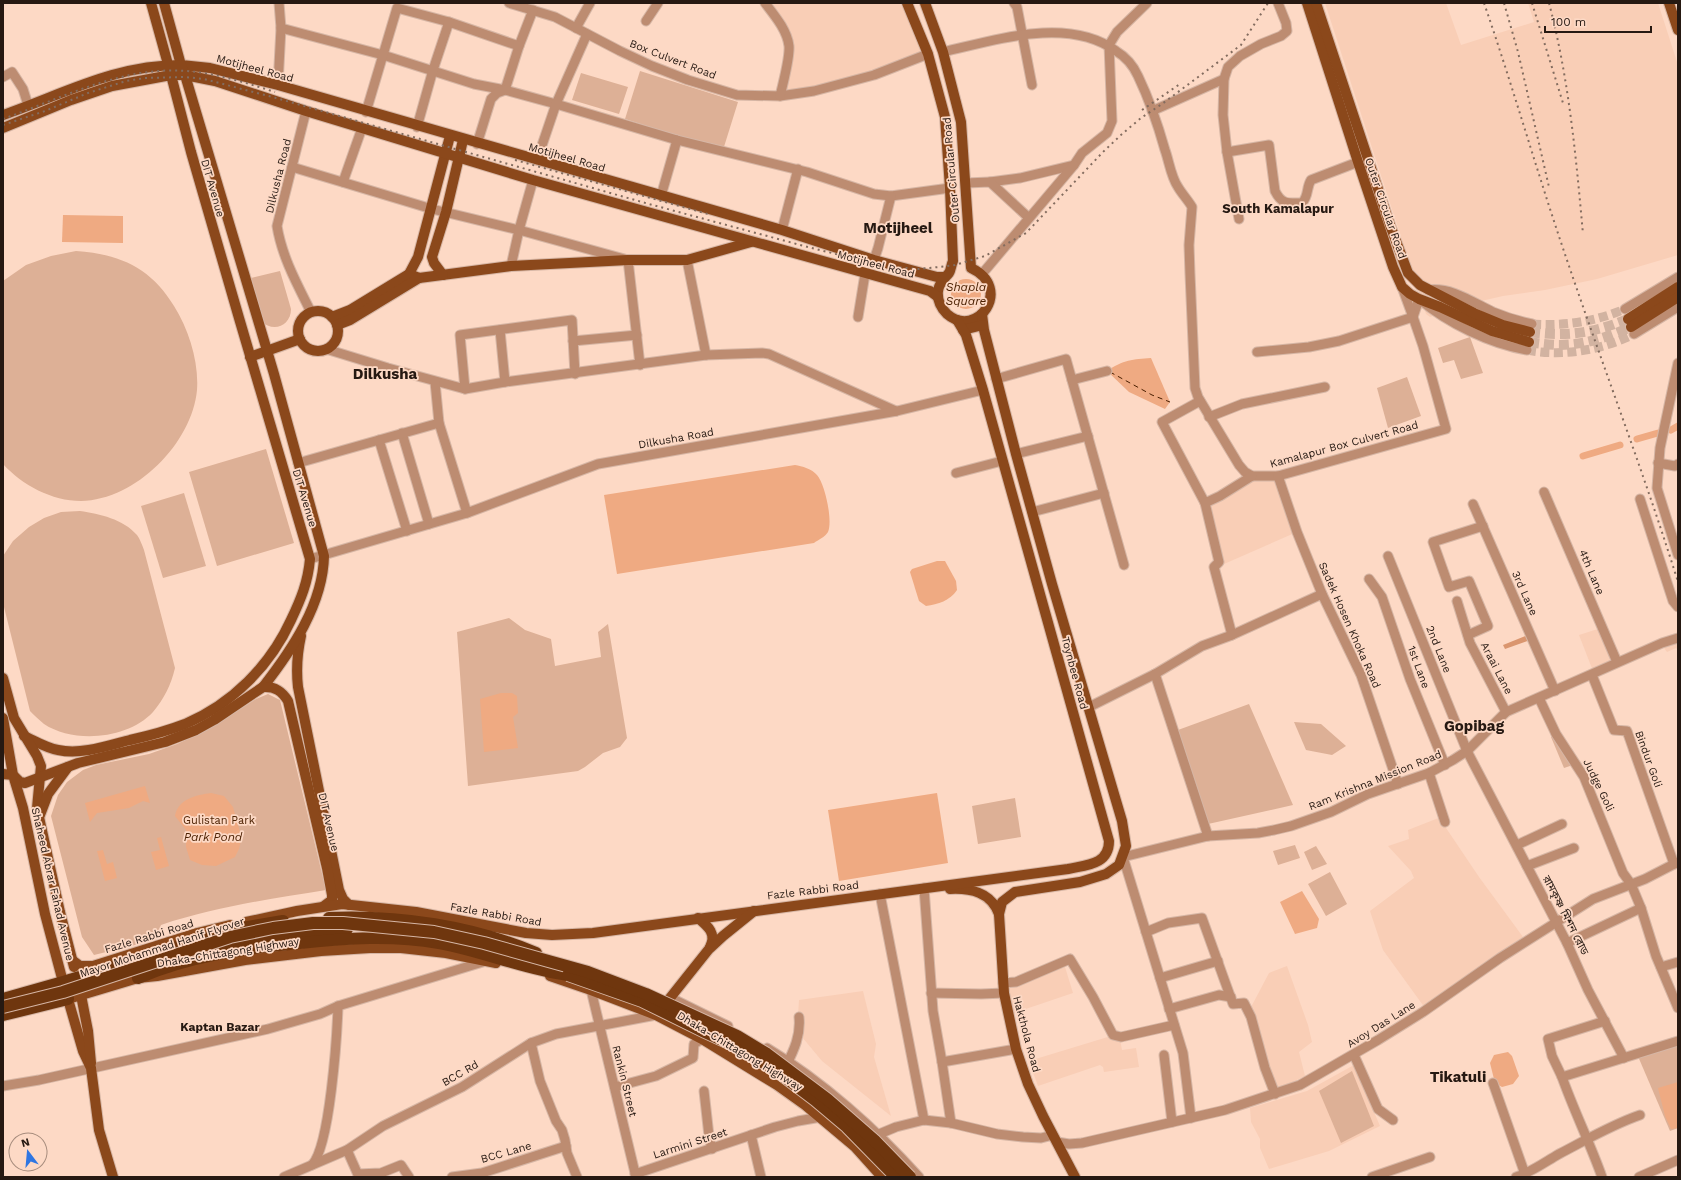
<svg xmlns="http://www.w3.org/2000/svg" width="1681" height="1180" viewBox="0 0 1681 1180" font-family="'Work Sans','Noto Sans Bengali',sans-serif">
<rect width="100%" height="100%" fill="#fdd9c5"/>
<g fill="#f9ceb6">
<path d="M768,3H900L928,54L874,75L781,94L789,48Z"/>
<path d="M1325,3H1446L1461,45L1534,22L1528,3H1658L1678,65V255L1597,279L1545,290L1503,296L1468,304L1430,317L1426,314Z"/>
<path d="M1252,476H1278L1297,532L1224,564L1208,502Z"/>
<path d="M1601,628L1616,661L1593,671L1579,635Z"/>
<path d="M1678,642V650L1676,648L1667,652L1664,648Z"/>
<path d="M1441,817L1444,825L1479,877L1523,937L1507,947L1425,1008L1383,950L1370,911L1414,878L1411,871L1388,846L1409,839L1408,830Z"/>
<path d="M1287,966L1308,1025L1312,1042L1299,1052L1305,1076L1281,1088L1274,1089L1249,1011L1269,973Z"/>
<path d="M1065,967L1073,993L1008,1015L1003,987Z"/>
<path d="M863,991L876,1044L874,1057L891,1116L822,1061L797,1031L799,1000Z"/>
<path d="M1111,1036L1120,1039L1122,1050L1136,1048L1139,1067L1104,1072L1103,1067L1100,1065L1038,1086L1029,1061Z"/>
<path d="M1354,1065L1380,1126L1329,1151L1269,1169L1260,1148V1139L1251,1122L1250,1108L1307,1091Z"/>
</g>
<g fill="#ddb096">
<path d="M640,71L738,102L723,150L625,119Z"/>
<path d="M581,73L628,87L619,114L572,100Z"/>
<path d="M76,251C120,254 151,268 174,306C189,330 199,362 197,390C192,443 136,500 81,501C52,501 22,485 3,464V281L26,265L51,256Z"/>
<path d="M280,271L291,309C291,326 273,333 261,321L251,278Z"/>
<path d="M1470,337L1483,373L1461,379L1454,360L1443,363L1438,348Z"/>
<path d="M1407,377L1421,416L1388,428L1377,388Z"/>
<path d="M266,449L294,543L217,566L189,472Z"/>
<path d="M184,493L206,566L163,578L141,506Z"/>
<path d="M80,511C100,514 123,519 137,535C140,539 142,545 144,550L175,668C171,685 164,699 153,712C128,739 74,744 44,724C39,720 34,715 30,711L3,603V556L13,541L29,527L44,518L61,512Z"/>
<path d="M509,618L525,630L551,639L555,666L601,657L598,632L608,624L627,738L620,747L603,753L585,767L578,771L468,786L457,632Z"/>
<path d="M268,694L280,700L326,890C270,899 215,907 161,925L155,940L94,955L82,937L51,816L58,795L67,782L83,770L96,765L149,754L177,744L205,731L256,699Z"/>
<path d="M1249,704L1293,805L1208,824L1178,730Z"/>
<path d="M1294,722L1321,724L1346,746L1332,755L1306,750Z"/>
<path d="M1556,734L1576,764L1564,768L1551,737Z"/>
<path d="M1015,798L1021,837L978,844L972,806Z"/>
<path d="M1295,845L1300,858L1278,865L1273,851Z"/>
<path d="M1316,846L1327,864L1312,870L1304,852Z"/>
<path d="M1330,872L1347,904L1326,916L1308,884Z"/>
<path d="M1678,1044V1128L1670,1131L1637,1054Z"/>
<path d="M1352,1071L1374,1126L1341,1143L1319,1091Z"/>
</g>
<path fill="#da966f" d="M1528,635L1530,640L1505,649L1503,645Z"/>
<g fill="#efaa82">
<path d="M63,215L123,216V243L62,242Z"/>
<circle cx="966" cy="294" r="15"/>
<path d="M1151,358L1170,402L1165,409L1129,392L1107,371C1123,360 1133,359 1151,358Z"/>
<path d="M795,465C802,466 812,469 817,475C825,484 833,521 828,532C825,537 818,540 814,543L617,574L604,495Z"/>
<path d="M937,561H945L956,581L957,590C950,601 938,604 926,606L919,601L910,572L912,569Z"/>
<path d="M501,693H512L517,696L518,713L513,717L518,748L484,752L480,699Z"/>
<path d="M145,786L150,803L143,801L129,808L97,813L90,822L85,803Z"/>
<path d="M211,793L224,796L233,807L240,832L241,840L239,849L235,857L216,866L202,865L190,860L186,847V830L175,816C178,799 196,795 211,793Z"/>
<path d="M937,793L948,863L839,881L828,810Z"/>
<path d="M161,837L169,866L156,870L151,852L160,850L157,838Z"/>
<path d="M103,850L107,864L113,862L117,878L105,881L97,851Z"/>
<path d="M1302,891L1319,919L1317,928L1295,934L1280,902Z"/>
<path d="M1508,1052L1512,1056L1519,1076L1513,1084L1502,1087L1495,1083L1490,1063L1494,1055Z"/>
<path d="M1678,1082V1128L1671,1129L1665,1116L1658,1088Z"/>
</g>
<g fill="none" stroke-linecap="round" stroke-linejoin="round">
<g stroke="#efaa82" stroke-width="7">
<path d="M1671,430L1678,426"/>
<path d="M1637,439L1658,433"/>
<path d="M1583,456L1620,445"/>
</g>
<path stroke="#4a1f01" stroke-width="1" stroke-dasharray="5 4" stroke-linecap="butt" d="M1110,372L1152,395L1170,402"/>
<g stroke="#d2b3a1" stroke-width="9" stroke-dasharray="9 4.5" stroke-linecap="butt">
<path d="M1532,324C1565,326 1594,322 1625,309"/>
<path d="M1527,350C1563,357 1602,350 1634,334"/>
</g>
<g stroke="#d2b3a1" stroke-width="10" stroke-dasharray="10 5" stroke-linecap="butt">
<path d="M1530,332C1566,337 1594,333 1628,319"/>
<path d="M1529,342C1570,349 1593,343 1631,327"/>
</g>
<defs>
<g id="minor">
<path d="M509,3L555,17L620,51L652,66L688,80L737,95L780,96L814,91L874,75L928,54"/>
<path d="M765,3C775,16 787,30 789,46C790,57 783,84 780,96"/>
<path d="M1014,3L1017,7L1032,85"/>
<path d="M646,21L658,3"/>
<path d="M281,28L383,55L474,84L505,90L519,46L533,10"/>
<path d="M576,28L590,3"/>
<path d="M943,52C996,40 1068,16 1116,51C1126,57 1133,65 1138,76C1149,99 1158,125 1165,150C1169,161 1171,177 1178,187C1182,194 1188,200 1192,207L1189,245L1190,274L1195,388L1198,397L1239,465L1245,472L1252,476H1278L1446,429L1423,346L1413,317L1419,299C1448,323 1490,344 1527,350"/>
<path d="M3,77L12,72L23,89L28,105"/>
<path d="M278,85L281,28L279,3"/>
<path d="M306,111L277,226C282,257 297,284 311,312"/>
<path d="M1152,111L1224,79"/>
<path d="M366,112L397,8L449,22L519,46"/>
<path d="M417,127L433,70L449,22"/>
<path d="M477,144L491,99L497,93L505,90L556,104L677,140L807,172L874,194L891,196L950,188"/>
<path d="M1227,152L1269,145L1275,191C1282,205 1288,203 1302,203C1309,196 1306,188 1311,180L1358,162"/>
<path d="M537,160L556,104L587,34"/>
<path d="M292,167L432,209L519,230L628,260L640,365"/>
<path d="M343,182L362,128"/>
<path d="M990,182L1020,178L1074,165L1082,153L1107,133L1112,121L1109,45L1117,32L1147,3"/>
<path d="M966,183L990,182L1029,218"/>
<path d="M661,196L677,140"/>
<path d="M1239,219L1227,152L1223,115L1224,79L1228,67L1240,56L1261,44L1281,36L1287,31L1286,23L1278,3"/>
<path d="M782,230L798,169"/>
<path d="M687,260L706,355"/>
<path d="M874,260L878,248L891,196"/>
<path d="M511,266L519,230L533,180"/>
<path d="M982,274L1074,165"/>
<path d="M1428,290C1452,287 1472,302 1493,312C1505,317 1518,321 1532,324"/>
<path d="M1625,309L1678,277"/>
<path d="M858,317L865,274"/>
<path d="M500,330L505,382"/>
<path d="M1634,334L1678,307"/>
<path d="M573,341L637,335"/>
<path d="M326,349L388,368L465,389L505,382L706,355L762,353L769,354L896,411"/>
<path d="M1257,352L1309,347L1339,341L1413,317L1402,287"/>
<path d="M1678,363L1660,448L1657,488L1678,555"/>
<path d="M996,379L1066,359L1124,565"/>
<path d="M1072,380L1107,371"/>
<path d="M435,382L439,423L467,513"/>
<path d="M465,389L460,335L572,320L575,374"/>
<path d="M1200,401L1162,422L1205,503"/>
<path d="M1209,417L1242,404L1325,387"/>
<path d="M402,433L429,524"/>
<path d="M379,440L407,531"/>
<path d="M1016,454L1088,436"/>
<path d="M298,463L439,423"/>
<path d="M1658,463L1675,466L1678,464"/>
<path d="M956,473L1002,461"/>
<path d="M1278,476L1297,532L1322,594L1361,675L1398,784"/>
<path d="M1544,492L1617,662"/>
<path d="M1640,499L1673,601L1678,607"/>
<path d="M1473,504L1555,691"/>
<path d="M1032,512L1104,493"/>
<path d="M1388,556L1467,751L1567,943L1588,990L1624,1058"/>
<path d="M310,559L467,513L598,464L897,411L983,390"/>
<path d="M1369,579L1382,597L1410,679L1445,765"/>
<path d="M1457,601L1470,643L1506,712"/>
<path d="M1232,635L1214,567L1219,562L1205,503L1220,496L1252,476"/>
<path d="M1468,635L1488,626L1469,581L1449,587L1433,542L1483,526"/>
<path d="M1155,674L1208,836"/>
<path d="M1592,675L1614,730L1627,731L1674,864"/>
<path d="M1539,698L1556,734L1584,777L1623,873L1631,884L1641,908L1656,956L1678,1008"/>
<path d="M1089,707L1155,674L1202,646L1232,635L1322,594"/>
<path d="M1429,773L1445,822"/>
<path d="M1517,845L1562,824"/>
<path d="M1527,866L1574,848"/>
<path d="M924,888L933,1011L942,1062L951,1123"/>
<path d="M880,894L924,1120"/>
<path d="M1146,932L1168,923L1202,918L1233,1004L1244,1003L1251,1017L1265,1068L1275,1094"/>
<path d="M1567,943L1641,908"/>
<path d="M1661,967L1678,962"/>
<path d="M1160,978L1218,961"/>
<path d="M1003,983L1016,982L1070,959L1093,997L1113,1035L1121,1037L1174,1025"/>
<path d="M591,990L636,1177"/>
<path d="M931,993L981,994L1004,993"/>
<path d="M671,998L728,1026"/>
<path d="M1169,1009L1219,995L1231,997"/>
<path d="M531,1043L540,1081L556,1121L562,1130L565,1140L567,1153L577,1177"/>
<path d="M767,1048C822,1081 876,1129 919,1177"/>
<path d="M1164,1055L1172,1122"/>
<path d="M1354,1055L1378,1109L1393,1120"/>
<path d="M942,1062L1016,1049"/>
<path d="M786,1066C794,1050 801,1035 799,1017"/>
<path d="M1562,1077L1552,1056L1548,1039L1605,1021"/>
<path d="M1493,1083L1526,1177"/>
<path d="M3,1086L39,1080L268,1029L320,1014L338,1006L486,961"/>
<path d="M615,1087L656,1076L693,1058L694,1044L702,1039"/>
<path d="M704,1091L709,1136L712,1149"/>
<path d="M1191,1118L1183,1053L1123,857L1208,836L1258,833L1274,830L1291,826L1331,812L1368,794L1429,773L1453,760L1467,751L1506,712L1662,643L1678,638"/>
<path d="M751,1135L761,1177"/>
<path d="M872,1137L896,1127L924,1120L951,1123L997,1134L1023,1137L1041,1138L1053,1135"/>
<path d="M1057,1142L1069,1144L1082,1143L1225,1110L1300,1085L1378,1040L1423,1012L1500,958L1593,899L1645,879L1678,862"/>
<path d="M347,1150L359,1177"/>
<path d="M312,1165C330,1146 337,1036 338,1006"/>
<path d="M358,1174L381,1173L401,1165L409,1177"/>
<path d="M635,1174L775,1127L798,1121L821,1117"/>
<path d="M284,1177L347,1150L383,1126L462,1087L531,1043L556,1034L656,1015"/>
<path d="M452,1177L482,1173L566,1146"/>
<path d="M1372,1177L1430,1157"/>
<path d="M1516,1177C1532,1172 1545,1162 1559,1154C1586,1140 1611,1125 1640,1115"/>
<path d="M1602,1177C1590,1143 1574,1111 1562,1077L1678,1041"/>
<path d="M1639,1177L1678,1160"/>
</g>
<g id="major">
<path d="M164,3L181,65L210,68L278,85L782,230L874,260L937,277H944"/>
<path d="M907,3L928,54L945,117L950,188L953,261C951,265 951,270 949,273C944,279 939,283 938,291C937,300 941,308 947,314C977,340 1014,288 971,268L961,122L943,52L925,3"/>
<path d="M1307,3L1358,162L1393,267L1402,287L1410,294L1419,299L1440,307L1492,331L1529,342"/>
<path d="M1316,3L1390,225L1408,273L1420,285L1474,313L1503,325L1530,332"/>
<path d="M1669,3L1678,30"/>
<path d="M3,115C64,94 114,65 181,65L185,75H171L151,3"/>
<path d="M3,128L71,100L112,86L171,75L191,152L239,318L310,559C308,582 301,599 291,620C270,666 232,704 185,724C167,731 148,736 130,740C107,746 81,755 58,750C46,748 35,741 24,736"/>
<path d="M409,274L419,278L511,266L628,260H687L751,242"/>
<path d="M443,275L434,263L432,257L446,212L463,140"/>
<circle cx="318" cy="331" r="20"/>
<path d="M982,314L984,330L1016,454L1052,584L1122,821L1126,846L1119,865L1106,874L1080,882L1015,892L1002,902L999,914L1004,993L1016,1049L1028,1084L1043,1116L1075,1177"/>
<path d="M332,317L350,310L409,274L418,257L450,136"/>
<path d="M1628,319L1678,287"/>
<path d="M337,325L350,320L419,278"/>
<path d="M1631,327L1678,297"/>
<path d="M963,330L983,325"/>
<path d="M250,357L300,339"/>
<path d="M301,636C297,654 296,669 298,687L339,890L343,899L349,905"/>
<path d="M3,678L14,718L37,756L41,766L37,808L60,912L74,967"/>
<path d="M263,687C292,650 323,604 324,556L274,374L185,75L215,81L306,111L533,180L930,291L938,297"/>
<path d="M3,718L13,775L20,782L25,783L78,763L165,742L196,730L214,720L263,687C275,686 282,691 288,701L327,868L332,895V900L324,906"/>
<path d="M3,774L13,775L23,808L45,914L63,982L83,1051L91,1068L99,1130L113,1177"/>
<path d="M40,815L48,794L68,767"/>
<path d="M950,889C971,888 991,892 999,914"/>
<path d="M698,918C708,926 717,934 710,947"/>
<path d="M246,922L297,911L342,904L416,912L526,933L552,935L593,933L1068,869C1086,865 1109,865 1109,841L983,390L966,335L957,320"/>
<path d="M72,960L80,966H93L197,933L230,925"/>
<path d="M550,976L591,990L656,1015L702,1039L777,1085L805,1105L855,1147L882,1177"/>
<path d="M80,990L88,1031L91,1063"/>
<path d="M68,999L138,978L157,976L245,960L321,951L370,948H401L446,953L496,963"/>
<path d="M662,1008L709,949L723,936L754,911"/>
</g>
<g id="highway">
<path d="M329,918C398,915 472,926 536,953"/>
<path d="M215,947L269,935L347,929"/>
<path d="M138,978C189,956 245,948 300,943C347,938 392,935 439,943C483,951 524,969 568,975"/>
<path d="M3,999L63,982L236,929L283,921"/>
<path d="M3,1015L68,999"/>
</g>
</defs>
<use href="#minor" stroke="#d6b6a5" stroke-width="11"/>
<use href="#major" stroke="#d6b6a5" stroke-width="12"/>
<use href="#highway" stroke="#d6b6a5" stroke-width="14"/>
<use href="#minor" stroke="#bd8c71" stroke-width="9"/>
<use href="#major" stroke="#8b481b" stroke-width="10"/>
<use href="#highway" stroke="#6f360e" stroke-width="12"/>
<g stroke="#836c5f" stroke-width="2" stroke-dasharray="2 4" stroke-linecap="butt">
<path d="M1484,3C1514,90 1539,179 1569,266C1605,372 1645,476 1678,582"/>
<path d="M1504,3L1518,52L1549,187"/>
<path d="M1532,3L1563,103"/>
<path d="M1549,3C1569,79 1576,157 1583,234"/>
<path d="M1142,110L1180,84"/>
<path d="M3,119C62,98 122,66 186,71C216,73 246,83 275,92"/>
<path d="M3,125L45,111L88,93L126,81L145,78L185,77L204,79L276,98L649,204L804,246L883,266L919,269L939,267L955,265L985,256L1026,233L1103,152L1122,134L1141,118L1162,104L1241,45L1268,3"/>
<path d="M515,160L708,214"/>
</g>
<defs>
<g id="highway-bridge">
<path d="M568,975L642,1001L705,1032L744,1050L782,1075L815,1100L847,1127L896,1177"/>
<path d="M3,1007L63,992L230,937L273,928L313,923H343L434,932L484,943L588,972L646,994L737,1036L767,1054L827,1099L874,1140L910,1177"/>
</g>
</defs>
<use href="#highway-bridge" stroke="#d6b6a5" stroke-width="14" stroke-linecap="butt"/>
<use href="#highway-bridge" stroke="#6f360e" stroke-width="12"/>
</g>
<g text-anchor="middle" stroke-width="3.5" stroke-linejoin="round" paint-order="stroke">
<g font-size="11" fill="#261912" stroke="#fdd9c5">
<text transform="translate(673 59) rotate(21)" y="4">Box Culvert Road</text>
<text transform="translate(255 68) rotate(15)" y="4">Motijheel Road</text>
<text transform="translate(567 157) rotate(16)" y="4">Motijheel Road</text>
<text transform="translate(951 170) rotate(-95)" y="4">Outer Circular Road</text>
<text transform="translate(278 176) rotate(-76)" y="4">Dilkusha Road</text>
<text transform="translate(213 188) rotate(74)" y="4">DIT Avenue</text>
<text transform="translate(1386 208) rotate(71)" y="4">Outer Circular Road</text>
<text transform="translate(876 264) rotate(15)" y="4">Motijheel Road</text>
<text transform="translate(676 438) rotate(-10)" y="4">Dilkusha Road</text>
<text transform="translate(1344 444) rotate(-15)" y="4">Kamalapur Box Culvert Road</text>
<text transform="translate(305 498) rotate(73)" y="4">DIT Avenue</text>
<text transform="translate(1592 572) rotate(67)" y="4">4th Lane</text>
<text transform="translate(1525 593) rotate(66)" y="4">3rd Lane</text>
<text transform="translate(1350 625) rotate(66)" y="4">Sadek Hosen Khoka Road</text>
<text transform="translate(1439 649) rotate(68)" y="4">2nd Lane</text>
<text transform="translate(1419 667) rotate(70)" y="4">1st Lane</text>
<text transform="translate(1497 668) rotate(63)" y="4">Araai Lane</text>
<text transform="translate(1075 673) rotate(75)" y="4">Toynbee Road</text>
<text transform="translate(1649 759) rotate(70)" y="4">Bindur Goli</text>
<text transform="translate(1375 780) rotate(-22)" y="4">Ram Krishna Mission Road</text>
<text transform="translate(1599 785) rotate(64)" y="4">Judge Goli</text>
<text transform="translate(329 822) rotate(77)" y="4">DIT Avenue</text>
<text transform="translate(53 884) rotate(77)" y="4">Shaheed Abrar Fahad Avenue</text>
<text transform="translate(813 890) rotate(-7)" y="4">Fazle Rabbi Road</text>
<text transform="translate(496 914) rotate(10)" y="4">Fazle Rabbi Road</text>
<text transform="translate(1566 915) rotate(63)" y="4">রামকৃষ্ণ মিশন রোড</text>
<text transform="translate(149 936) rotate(-17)" y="4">Fazle Rabbi Road</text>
<text transform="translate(162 947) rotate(-18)" y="4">Mayor Mohammad Hanif Flyover</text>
<text transform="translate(228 952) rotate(-9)" y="4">Dhaka-Chittagong Highway</text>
<text transform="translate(1381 1024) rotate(-32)" y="4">Avoy Das Lane</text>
<text transform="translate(1027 1034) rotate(75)" y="4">Hakthola Road</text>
<text transform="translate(740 1051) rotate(31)" y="4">Dhaka-Chittagong Highway</text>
<text transform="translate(460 1073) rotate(-30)" y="4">BCC Rd</text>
<text transform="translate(625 1081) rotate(76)" y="4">Rankin Street</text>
<text transform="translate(690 1143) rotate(-18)" y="4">Larmini Street</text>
<text transform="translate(506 1152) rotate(-16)" y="4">BCC Lane</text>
</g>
<g font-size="11" fill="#4d2203" stroke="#fdd9c5">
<text x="219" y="824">Gulistan Park</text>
</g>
<g font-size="12" font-style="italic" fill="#4a1f01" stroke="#fdd9c5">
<text x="966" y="291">Shapla<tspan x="966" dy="14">Square</tspan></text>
<text x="213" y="841">Park Pond</text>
</g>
<g font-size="12" font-weight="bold" fill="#261912" stroke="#fdd9c5">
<text x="220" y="1031">Kaptan Bazar</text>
</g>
<g font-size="13" font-weight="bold" fill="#261912" stroke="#fdd9c5">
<text x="1278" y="213">South Kamalapur</text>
</g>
<g font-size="15" font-weight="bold" fill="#261912" stroke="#fdd9c5">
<text x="898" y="233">Motijheel</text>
<text x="385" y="379">Dilkusha</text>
<text x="1474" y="731">Gopibag</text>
<text x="1458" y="1082">Tikatuli</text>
</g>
</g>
<rect width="1681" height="1180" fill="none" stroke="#261912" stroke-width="8"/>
<g transform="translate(28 1152) rotate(344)"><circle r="19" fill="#fdd9c5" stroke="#a78c7d"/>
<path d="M0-3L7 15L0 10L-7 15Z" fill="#2f76e2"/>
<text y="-6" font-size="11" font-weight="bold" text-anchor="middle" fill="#261912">N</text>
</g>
<path d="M1545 26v6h106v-6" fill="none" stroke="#261912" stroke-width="2"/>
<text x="1551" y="26" font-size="12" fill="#261912" stroke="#fdd9c5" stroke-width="3" paint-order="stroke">100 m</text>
</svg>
